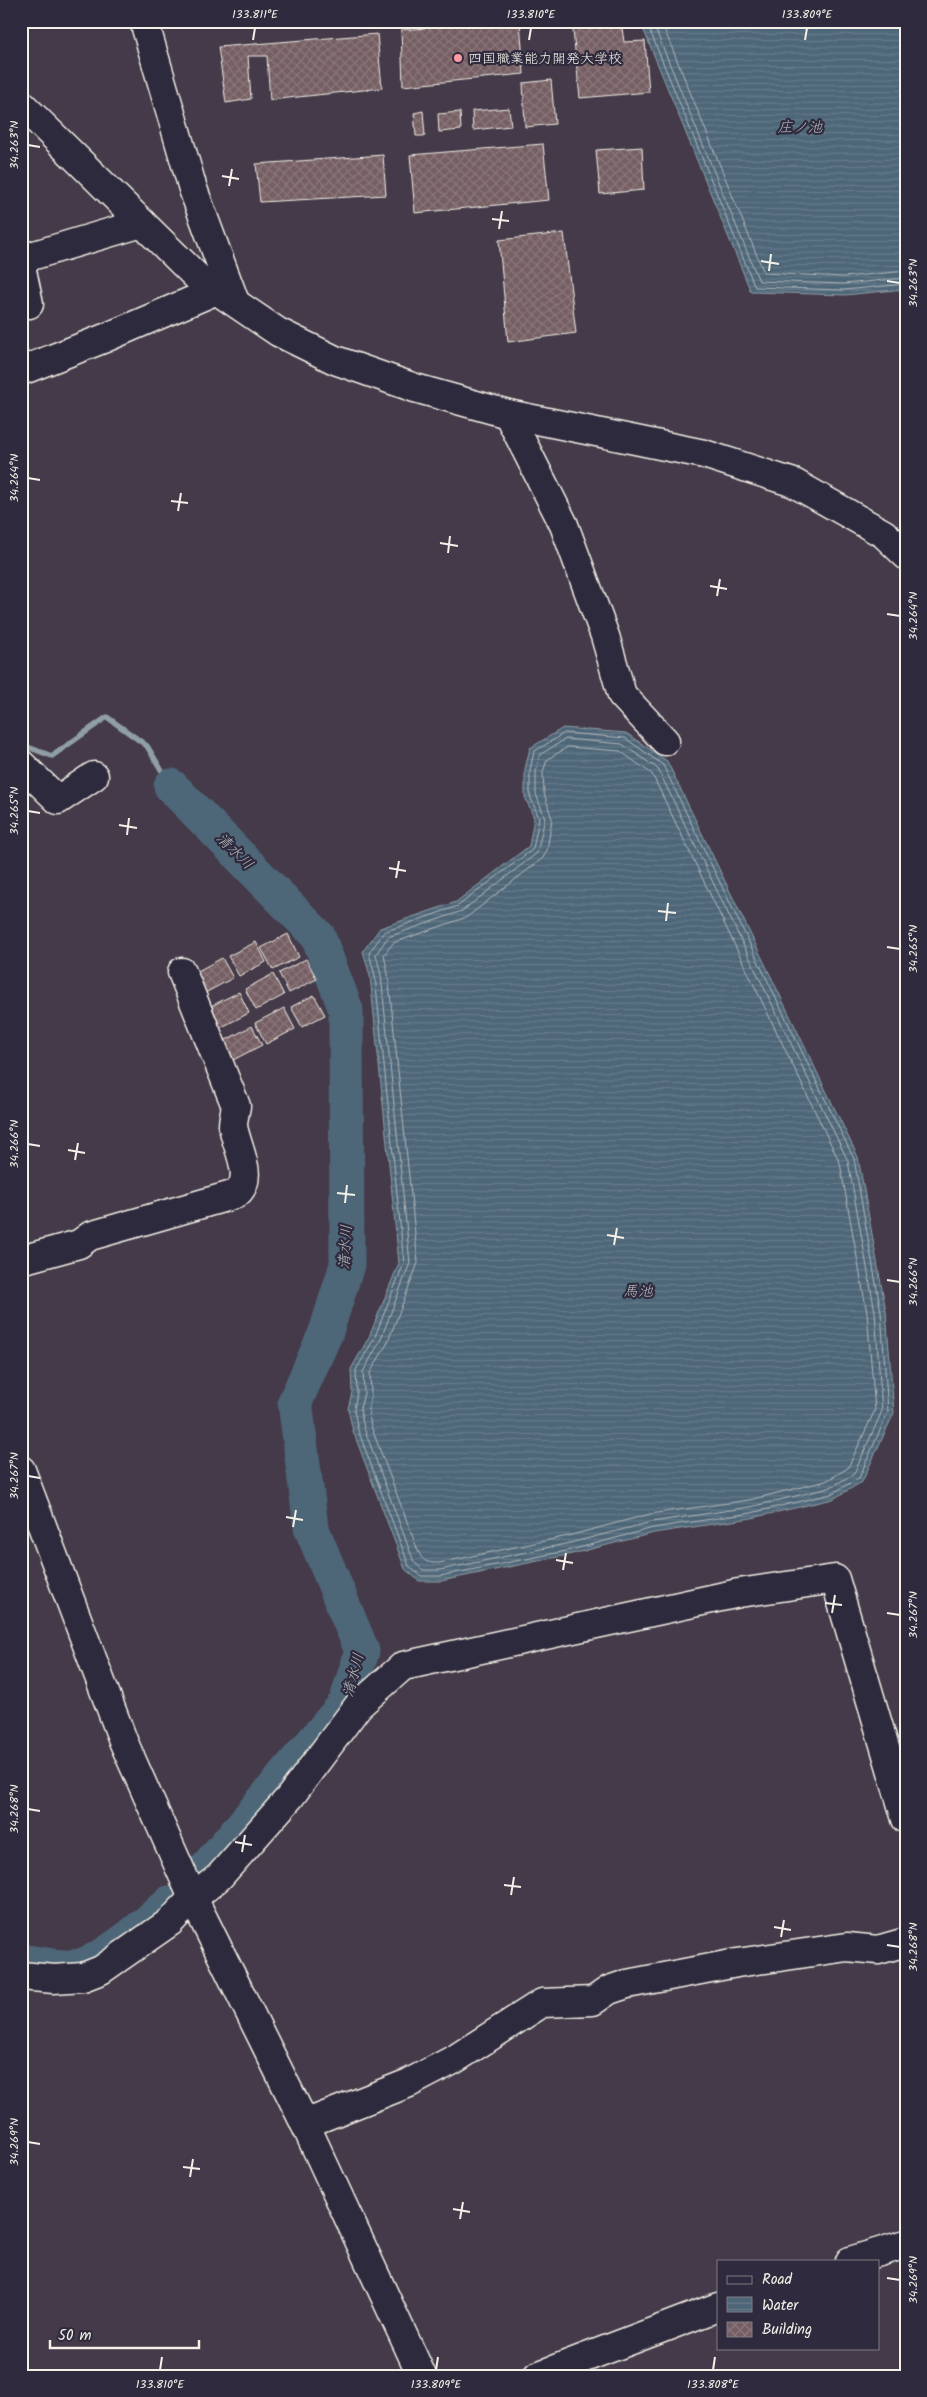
<svg xmlns="http://www.w3.org/2000/svg" width="927" height="2397" viewBox="0 0 927 2397" font-family="Kalam,'Klee One',sans-serif">
<defs>
<pattern id="water-rules" width="6" height="5" patternUnits="userSpaceOnUse" patternTransform="scale(1.25)"><rect width="6" height="5" fill="#4e6678"/><path d="M0 2.5h6" fill="none" stroke="#687c8b"/></pattern>
<pattern id="building-cross-hatch" width="8" height="8" patternUnits="userSpaceOnUse" patternTransform="scale(1.25)"><rect width="8" height="8" fill="#765f64"/><path d="M0 0l8 8M0 8l8-8" fill="none" stroke="#8a767a"/></pattern>
</defs>
<rect width="100%" height="100%" fill="#443a49"/>
<filter id="ink" filterUnits="userSpaceOnUse"><feTurbulence type="fractalNoise" baseFrequency=".02" numOctaves="2"/><feDisplacementMap in="SourceGraphic" scale="10" xChannelSelector="R" yChannelSelector="G"/><feConvolveMatrix kernelMatrix="1 2 1 2 8 2 1 2 1" color-interpolation-filters="sRGB"/></filter>
<g filter="url(#ink)">
<g fill="url(#water-rules)" stroke="#909ea5">
<path d="M640,21H906V289L845,295L751,292Z"/>
<path d="M563,728L626,733L667,761L858,1157L886,1311L894,1413L862,1482L833,1499L752,1518L654,1533L572,1554L441,1581H419L405,1569L353,1431L348,1409L352,1392L351,1369L369,1337L399,1263L370,976L363,951L380,928L456,902L529,846L534,818L525,797V769L530,748Z"/>
</g>
<g fill="none" stroke-linecap="round" stroke-linejoin="round">
<g stroke="#b2b9bb" stroke-width="1">
<path d="M646,21L755,287L844,290L906,284"/>
<path d="M652,21L759,281L844,284L906,278"/>
<path d="M661,21L764,273L844,277L906,271"/>
<path d="M565,733L625,738L663,765L854,1159L881,1312L888,1412L859,1478L831,1494L751,1513L653,1528L571,1550L440,1576H421L409,1566L358,1430L354,1410L357,1392L356,1370L374,1339L404,1263L375,976L369,953L384,932L458,906L533,849L539,818L530,796V770L534,752Z"/>
<path d="M566,739L622,744L658,769L848,1161L875,1312L882,1411L854,1474L829,1488L750,1507L652,1522L570,1543L440,1570H423L414,1562L364,1428L360,1409L364,1393L363,1372L380,1341L410,1263L381,975L376,954L388,937L462,911L537,853L545,818L536,794V771L540,755Z"/>
<path d="M568,747L620,751L652,774L840,1163L867,1313L875,1410L848,1468L826,1481L749,1500L650,1514L568,1536L439,1563C425,1563 422,1561 417,1548L371,1426L368,1409L371,1394L370,1373L387,1344L418,1263L388,974L384,955L393,943L467,917L543,858L547,850L552,819L544,793L543,772L547,760Z"/>
</g>
<path stroke="#909ea5" stroke-width="5.5" d="M21,742L25,746L52,756L107,717L147,746L171,786"/>
<g stroke="#4e6678" stroke-width="35">
<path d="M171,786L318,936L346,1010L347,1265L326,1332L295,1402L311,1527L362,1651L346,1703L207,1867"/>
<path d="M21,1961C37,1963 55,1968 71,1967C98,1967 149,1922 169,1903"/>
</g>
</g>
<g fill="url(#building-cross-hatch)" stroke="#f4f1e8">
<path d="M506,21H520L524,74L403,86L401,30Z"/>
<path d="M572,21H621L624,42L645,41L649,92L580,98Z"/>
<path d="M377,34L382,88L270,100L267,56H248L251,99L226,103L218,47Z"/>
<path d="M551,80L555,124L525,127L523,83Z"/>
<path d="M509,108L511,126L473,130L472,111Z"/>
<path d="M423,111L425,136H416L414,113Z"/>
<path d="M460,112L461,130L439,132L438,114Z"/>
<path d="M543,144L549,200L415,213L410,155Z"/>
<path d="M642,147L644,190L600,194L596,150Z"/>
<path d="M383,155L386,195L260,202L256,164Z"/>
<path d="M564,233L576,333L508,342L499,240Z"/>
<path d="M288,934L299,957L273,970L261,948Z"/>
<path d="M256,942L266,962L239,976L228,956Z"/>
<path d="M222,958L233,978L205,993L194,973Z"/>
<path d="M306,959L317,979L289,993L279,973Z"/>
<path d="M273,974L284,995L256,1010L245,989Z"/>
<path d="M239,992L249,1013L220,1028L209,1007Z"/>
<path d="M314,995L325,1015L302,1027L291,1007Z"/>
<path d="M284,1008L295,1029L266,1044L255,1023Z"/>
<path d="M252,1026L262,1045L233,1060L224,1041Z"/>
</g>
<g fill="none" stroke-linecap="round" stroke-linejoin="round">
<defs>
<g id="minor">
<path d="M144,21L193,189L235,302"/>
<path d="M21,104L197,277L278,332L335,360L415,388L508,414L704,454L794,483L884,534L906,555"/>
<path d="M21,259L142,223"/>
<path d="M21,266L29,304"/>
<path d="M21,371L105,338L217,290"/>
<path d="M508,414L564,525L605,636L622,695L665,741"/>
<path d="M21,764L58,800L94,776"/>
<path d="M21,1260L79,1244L90,1236L236,1194C256,1178 236,1147 233,1126C233,1119 235,1112 236,1106L182,972"/>
<path d="M21,1470L124,1743L193,1898L305,2124L422,2376"/>
<path d="M21,1976L54,1979L83,1977L101,1970L170,1922L193,1898L219,1877L290,1797L358,1706L403,1666L739,1593L835,1579L906,1819"/>
<path d="M305,2124L409,2083L455,2059L542,2003L593,2001L609,1990L627,1984L737,1963L847,1947L878,1950L906,1942"/>
<path d="M850,2261L906,2244"/>
<path d="M537,2376L718,2307"/>
</g>
</defs>
<use href="#minor" stroke="#f4f1e8" stroke-width="31"/>
<use href="#minor" stroke="#2f2a3d" stroke-width="28"/>
</g>
</g>
<path fill="none" stroke="#f4f1e8" stroke-width="2" d="M253,40L255,28M529,40L531,28M805,40L807,28M28,145L40,147M222,176L239,179M229,186L232,169M492,219L509,221M499,229L502,211M761,261L779,264M769,271L771,254M887,281L900,283M28,478L40,480M171,501L188,503M178,511L181,493M440,543L458,546M448,553L450,536M710,586L727,589M717,596L720,579M887,614L900,616M28,811L40,813M119,825L137,828M127,835L129,818M389,868L406,871M396,878L399,861M658,911L676,913M666,921L668,903M887,947L900,949M28,1144L40,1146M68,1150L85,1153M75,1160L78,1143M337,1193L355,1195M345,1203L347,1185M607,1235L624,1238M614,1245L617,1228M887,1280L900,1282M28,1476L40,1478M286,1517L303,1520M293,1527L296,1510M556,1560L573,1563M563,1570L566,1553M825,1603L842,1605M832,1613L835,1595M887,1613L900,1615M28,1809L40,1811M235,1842L252,1845M242,1852L245,1835M504,1885L521,1887M511,1895L514,1877M774,1927L791,1930M781,1937L784,1920M887,1945L900,1947M28,2142L40,2144M183,2167L200,2169M190,2177L193,2159M453,2209L470,2212M460,2219L463,2202M887,2278L900,2280M160,2370L162,2357M436,2370L438,2357M713,2370L715,2357"/>
<circle fill="#ff9aa2" stroke="#2f2a3d" stroke-width="2" cx="458" cy="58" r="5"/>
<g text-anchor="middle" stroke-width="4.5" stroke-linejoin="round" paint-order="stroke">
<g font-size="14" fill="#f4f1e8" stroke="#2f2a3d" text-anchor="start">
<text x="468" y="63">四国職業能力開発大学校</text>
</g>
<g font-size="15" font-style="italic" fill="#b2b9bb" stroke="#2f2a3d">
<text x="800" y="132">庄ノ池</text>
<text transform="translate(235 851) rotate(45)" y="5">清水川</text>
<text transform="translate(345 1247) rotate(-87)" y="5">清水川</text>
<text x="638" y="1296">馬池</text>
<text transform="translate(353 1675) rotate(-75)" y="5">清水川</text>
</g>
</g>
<rect width="927" height="2397" fill="none" stroke="#2f2a3d" stroke-width="55"/>
<rect x="717" y="2260" width="162" height="90" fill="#2f2a3d" stroke="#7e7a81"/>
<rect x="727" y="2276" width="25" height="8" fill="#2f2a3d" stroke="#7e7a81"/>
<text x="762" y="2284" font-size="15" fill="#f4f1e8">Road</text>
<rect x="727" y="2297" width="25" height="15" fill="url(#water-rules)" stroke="#7e7a81"/>
<text x="762" y="2310" font-size="15" fill="#f4f1e8">Water</text>
<rect x="727" y="2322" width="25" height="15" fill="url(#building-cross-hatch)" stroke="#7e7a81"/>
<text x="762" y="2334" font-size="15" fill="#f4f1e8">Building</text>
<path d="M50 2340v8h149v-8" fill="none" stroke="#f4f1e8" stroke-width="2.5"/>
<text x="58" y="2340" font-size="15" fill="#f4f1e8" stroke="#2f2a3d" stroke-width="4" paint-order="stroke">50 m</text>
<rect x="28" y="28" width="872" height="2342" fill="none" stroke="#f4f1e8" stroke-width="2"/>
<g font-size="12" text-anchor="middle" fill="#f4f1e8">
<text x="255" y="18">133.811°E</text>
<text x="531" y="18">133.810°E</text>
<text x="807" y="18">133.809°E</text>
<text transform="translate(14 145) rotate(-90)" y="4">34.263°N</text>
<text transform="translate(913 283) rotate(-90)" y="4">34.263°N</text>
<text transform="translate(14 478) rotate(-90)" y="4">34.264°N</text>
<text transform="translate(913 616) rotate(-90)" y="4">34.264°N</text>
<text transform="translate(14 811) rotate(-90)" y="4">34.265°N</text>
<text transform="translate(913 949) rotate(-90)" y="4">34.265°N</text>
<text transform="translate(14 1144) rotate(-90)" y="4">34.266°N</text>
<text transform="translate(913 1282) rotate(-90)" y="4">34.266°N</text>
<text transform="translate(14 1476) rotate(-90)" y="4">34.267°N</text>
<text transform="translate(913 1615) rotate(-90)" y="4">34.267°N</text>
<text transform="translate(14 1809) rotate(-90)" y="4">34.268°N</text>
<text transform="translate(913 1947) rotate(-90)" y="4">34.268°N</text>
<text transform="translate(14 2142) rotate(-90)" y="4">34.269°N</text>
<text transform="translate(913 2280) rotate(-90)" y="4">34.269°N</text>
<text x="160" y="2388">133.810°E</text>
<text x="436" y="2388">133.809°E</text>
<text x="713" y="2388">133.808°E</text>
</g>
</svg>
